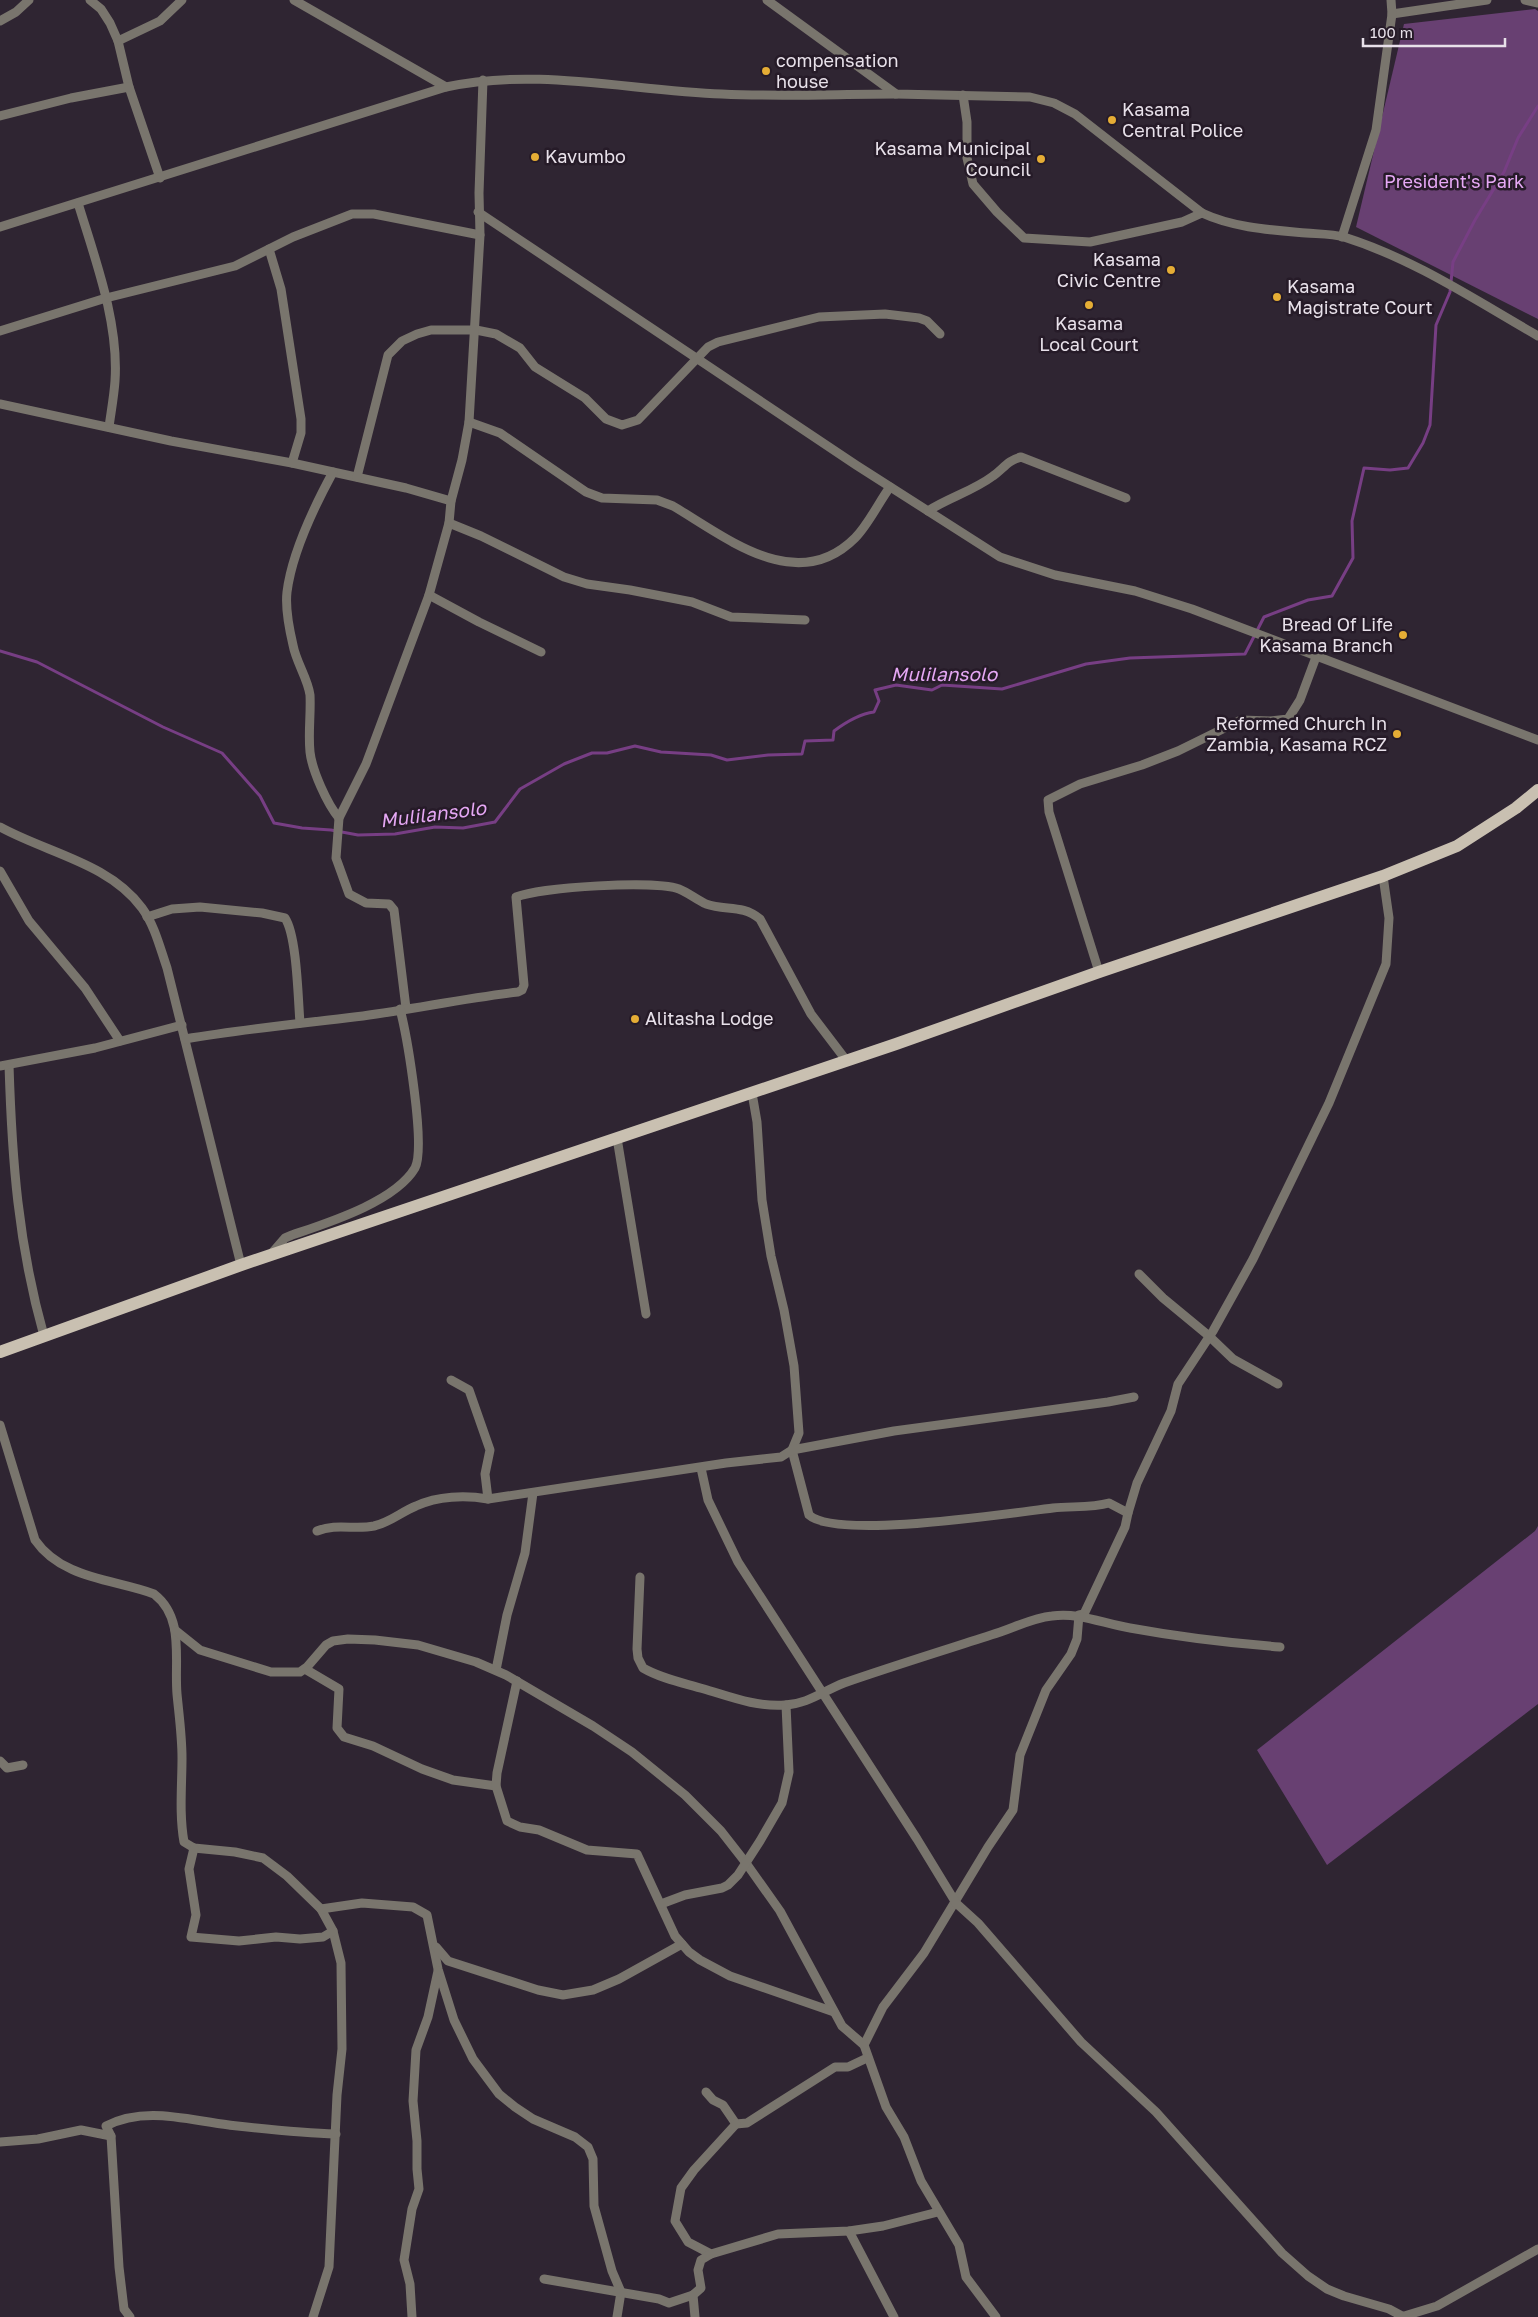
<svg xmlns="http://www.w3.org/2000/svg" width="1538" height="2317" viewBox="0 0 1538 2317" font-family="'Golos Text',sans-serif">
<rect width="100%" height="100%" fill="#2f2532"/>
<g fill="#684072">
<path d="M1535,9L1538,11V319L1356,227L1404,24Z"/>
<path d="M1538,1526V1704L1327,1865L1257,1750L1535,1531Z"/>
</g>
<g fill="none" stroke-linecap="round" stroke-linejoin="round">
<path stroke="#773e84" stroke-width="3" d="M0,651L37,662L163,727L222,753L260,796L274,823L302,828L331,830L358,835L395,834L435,827L463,828L495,822L520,789L564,764L592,753H607L635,746L661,752L711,755L727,760L768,755L802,754L805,741L833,740L834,731C846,722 859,714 874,712L879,701L875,690L896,685L932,690L942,685L1002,689L1086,664L1130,658L1245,654L1264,617L1308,600L1332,596L1353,558L1352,521L1364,468L1390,470L1408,468L1423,443L1430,425L1436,325L1450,292L1453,262L1475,220L1504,172L1518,138L1538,106"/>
<g stroke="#79756d" stroke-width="9">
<path d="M90,0L101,9L110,23L118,41L129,87L160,178"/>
<path d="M294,0L446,87"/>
<path d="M767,0L896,94L1030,97L1054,103L1075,114L1202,213C1234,228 1272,230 1306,233C1319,234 1333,234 1344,237C1414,259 1475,300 1538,336"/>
<path d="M1525,0L1538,3"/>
<path d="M1392,14L1487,0"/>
<path d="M0,21L16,12L29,0"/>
<path d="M118,41L160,21L182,0"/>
<path d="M963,95L967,122V158L973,184L997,212L1024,238L1090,242L1182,222L1202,213"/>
<path d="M0,116L71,98L129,87"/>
<path d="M78,203C95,259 119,322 115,381C114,396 111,412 109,427"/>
<path d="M478,212L856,465L1000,557L1055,575L1135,591L1192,609L1538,740"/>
<path d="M0,227L446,87C537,67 631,91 722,94C780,97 838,94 896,94"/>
<path d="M1342,237L1376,130L1392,14L1391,0"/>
<path d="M269,249L281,289L301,419V433L292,463"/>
<path d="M0,331L106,298L235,266L293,237L352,214H374L480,235"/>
<path d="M0,404L171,441L292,463L406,488L451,501"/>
<path d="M469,422L500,433L586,492L602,498L657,500L673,506C727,538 797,596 855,538C868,525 879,502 890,487"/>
<path d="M333,472C314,507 292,552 287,592C285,609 289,628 293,645C296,662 308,679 310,695C311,714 308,733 310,752C312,770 327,804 339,818"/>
<path d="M357,477L388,355L402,341L417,334L431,330H476L496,334L520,348L535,367L585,398L606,419L622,425L638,420L708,347L718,342L819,317L885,314L919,318L927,321L940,334"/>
<path d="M928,511C948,498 973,491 993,476C1003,469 1008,460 1021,457L1126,498"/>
<path d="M449,523L481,536L564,577L587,584L630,590L692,602L731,617L805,620"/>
<path d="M429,595L479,622L541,652"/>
<path d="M0,827C47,853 109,863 142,908C155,926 160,948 167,968L241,1265"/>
<path d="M0,871L29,921L85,988L120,1041"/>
<path d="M147,917L172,909L200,907L262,913L285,918C297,936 298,999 300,1023"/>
<path d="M1099,972L1049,812L1048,800L1080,784L1142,765L1178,751L1241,720L1270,721L1288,719L1300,700L1316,657"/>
<path d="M406,1008L394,910L389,904L366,903L349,894L336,858L339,818L366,764L429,595L449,523L451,501L462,460L469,422L480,235L479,193L483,80"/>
<path d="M185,1039C245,1029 304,1023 363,1016C415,1009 466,998 518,992L522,990L524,985L516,897C541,887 655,880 679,889C689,893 697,900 706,904C726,911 742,904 760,919L811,1014L846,1060"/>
<path d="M9,1065C12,1161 18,1243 44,1336"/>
<path d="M0,1066L95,1048L182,1025"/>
<path d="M752,1093L757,1122L762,1200L771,1256L784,1310L794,1366L799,1433L792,1450L809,1515C837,1540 1010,1513 1053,1508C1071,1506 1092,1508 1109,1503L1128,1513L1125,1527L1084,1614L1079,1615L1077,1639L1071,1654L1046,1690L1020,1755L1013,1810L988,1847L924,1953L883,2007L864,2045"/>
<path d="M617,1138L646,1314"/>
<path d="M272,1253L285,1238L292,1235C327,1223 395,1202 415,1168C426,1147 407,1036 400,1009"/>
<path d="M1139,1274L1163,1298L1209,1336L1233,1359L1278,1384"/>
<path d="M451,1380L469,1390L490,1450L485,1474L488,1499"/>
<path d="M0,1425L35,1540C62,1579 113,1579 154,1594C185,1618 174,1659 177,1694C179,1715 182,1736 182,1758C182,1786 179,1813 184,1842L194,1848L235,1852L263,1858L287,1876L321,1909L333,1931L341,1963L342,2049L337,2095L329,2267L313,2317"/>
<path d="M701,1468L708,1500L738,1562L917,1839L956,1903L978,1923L1081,2042L1156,2112L1282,2253L1308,2276L1327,2289L1344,2296L1389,2309L1402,2316"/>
<path d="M1128,1513L1137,1483L1171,1411L1178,1384L1213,1331L1253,1259L1329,1103L1386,964L1389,918L1383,876"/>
<path d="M317,1531C336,1523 355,1530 374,1526C391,1522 401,1512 416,1506C438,1496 465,1495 488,1499L726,1463L781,1457L792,1450L894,1431L1108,1402L1134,1397"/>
<path d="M640,1577L637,1649L638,1658L643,1668C662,1679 684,1683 704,1689C731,1697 756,1707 785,1705C808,1704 823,1691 844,1683C893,1666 942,1651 991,1635C1012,1629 1031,1618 1052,1616C1079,1612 1104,1624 1130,1628C1179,1637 1229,1643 1280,1647"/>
<path d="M175,1630L200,1650L271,1672H300L307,1667L326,1645L333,1641L348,1639L375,1640L418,1645L476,1662L506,1675L593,1726L632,1752L685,1795L721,1831L746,1863L780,1911L842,2026L864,2045L886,2107L904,2137L921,2181L959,2245L966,2277L996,2317"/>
<path d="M305,1669L339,1689L337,1728L344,1737L373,1746L422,1769L453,1780L496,1786"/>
<path d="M496,1670L507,1615L525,1553L533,1493"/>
<path d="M517,1681L497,1773L496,1786L507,1821L520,1827L539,1830L587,1850L637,1854L675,1936L689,1952L700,1960L730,1976L834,2012"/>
<path d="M0,1761L7,1768L23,1765"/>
<path d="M194,1848L189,1869L196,1915L191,1937L239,1941L276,1937L300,1939L323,1937L333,1931"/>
<path d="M661,1904L685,1895L722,1888L728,1885L738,1875L760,1841L782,1803L789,1772L786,1705"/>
<path d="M321,1909L362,1903L413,1907L427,1915L438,1969L454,2020L473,2059L499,2094L515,2107L533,2119L575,2137L588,2147L593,2159L594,2206L612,2271L621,2292L617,2317"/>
<path d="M436,1947L448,1961L538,1990L563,1995L593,1990L619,1979L682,1944"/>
<path d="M706,2092L713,2100L723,2105L736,2124L747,2123L835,2067H848L867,2058"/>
<path d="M111,2136L119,2267L124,2309L130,2317"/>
<path d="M0,2142L38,2139L81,2130L111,2136L106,2126C145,2106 187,2120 229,2125C265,2129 300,2133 336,2134"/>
<path d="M849,2231L894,2317"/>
<path d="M711,2254L688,2242L675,2221L681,2188L694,2170L736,2124"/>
<path d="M544,2279L659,2299L669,2303L693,2295"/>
<path d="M412,2317L410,2284L404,2260L412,2209L419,2189L417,2169V2141L413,2101L416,2050L428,2017L438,1971"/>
<path d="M695,2317L693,2295L701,2288L698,2270L701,2260L711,2254L778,2234L849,2231L883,2226L938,2212"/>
<path d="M1401,2317L1437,2306L1538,2249"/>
</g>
<path stroke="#c9c0b1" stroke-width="12" d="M0,1352L241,1265L896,1044L1099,972L1383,876L1457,846L1516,808L1538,790"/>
</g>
<g fill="#e5ad35" stroke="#261b28" stroke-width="2">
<circle cx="766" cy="71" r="5"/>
<circle cx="1112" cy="120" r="5"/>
<circle cx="535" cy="157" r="5"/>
<circle cx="1041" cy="159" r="5"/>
<circle cx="1171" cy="270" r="5"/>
<circle cx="1277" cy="297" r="5"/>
<circle cx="1089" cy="305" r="5"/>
<circle cx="1403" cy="635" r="5"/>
<circle cx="1397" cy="734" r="5"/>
<circle cx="635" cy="1019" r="5"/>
</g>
<g text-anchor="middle" stroke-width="5" stroke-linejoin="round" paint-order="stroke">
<g font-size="18" fill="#e8e1ea" stroke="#261b28" text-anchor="start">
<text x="776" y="67">compensation<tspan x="776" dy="21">house</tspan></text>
<text x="1122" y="116">Kasama<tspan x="1122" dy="21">Central Police</tspan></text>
<text x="1031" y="155" text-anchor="end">Kasama Municipal<tspan x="1031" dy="21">Council</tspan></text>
<text x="545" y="163">Kavumbo</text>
<text x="1161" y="266" text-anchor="end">Kasama<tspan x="1161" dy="21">Civic Centre</tspan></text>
<text x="1287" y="293">Kasama<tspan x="1287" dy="21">Magistrate Court</tspan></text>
<text x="1089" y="330" text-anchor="middle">Kasama<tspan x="1089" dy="21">Local Court</tspan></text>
<text x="1393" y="631" text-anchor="end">Bread Of Life<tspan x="1393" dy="21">Kasama Branch</tspan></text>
<text x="1387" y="730" text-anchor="end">Reformed Church In<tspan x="1387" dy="21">Zambia, Kasama RCZ</tspan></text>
<text x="645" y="1025">Alitasha Lodge</text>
</g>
<g font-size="18" fill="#e7a9f6" stroke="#261b28">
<text x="1454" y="188">President's Park</text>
</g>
<g font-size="19" font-style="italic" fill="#e5a7f4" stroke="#261b28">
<text x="944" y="681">Mulilansolo</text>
<text transform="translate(433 814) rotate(-7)" y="7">Mulilansolo</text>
</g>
</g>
<path d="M1363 38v8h142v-8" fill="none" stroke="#e8e1ea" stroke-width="2.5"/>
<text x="1370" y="38" font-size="15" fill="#e8e1ea" stroke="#261b28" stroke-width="4" paint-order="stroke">100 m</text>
</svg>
